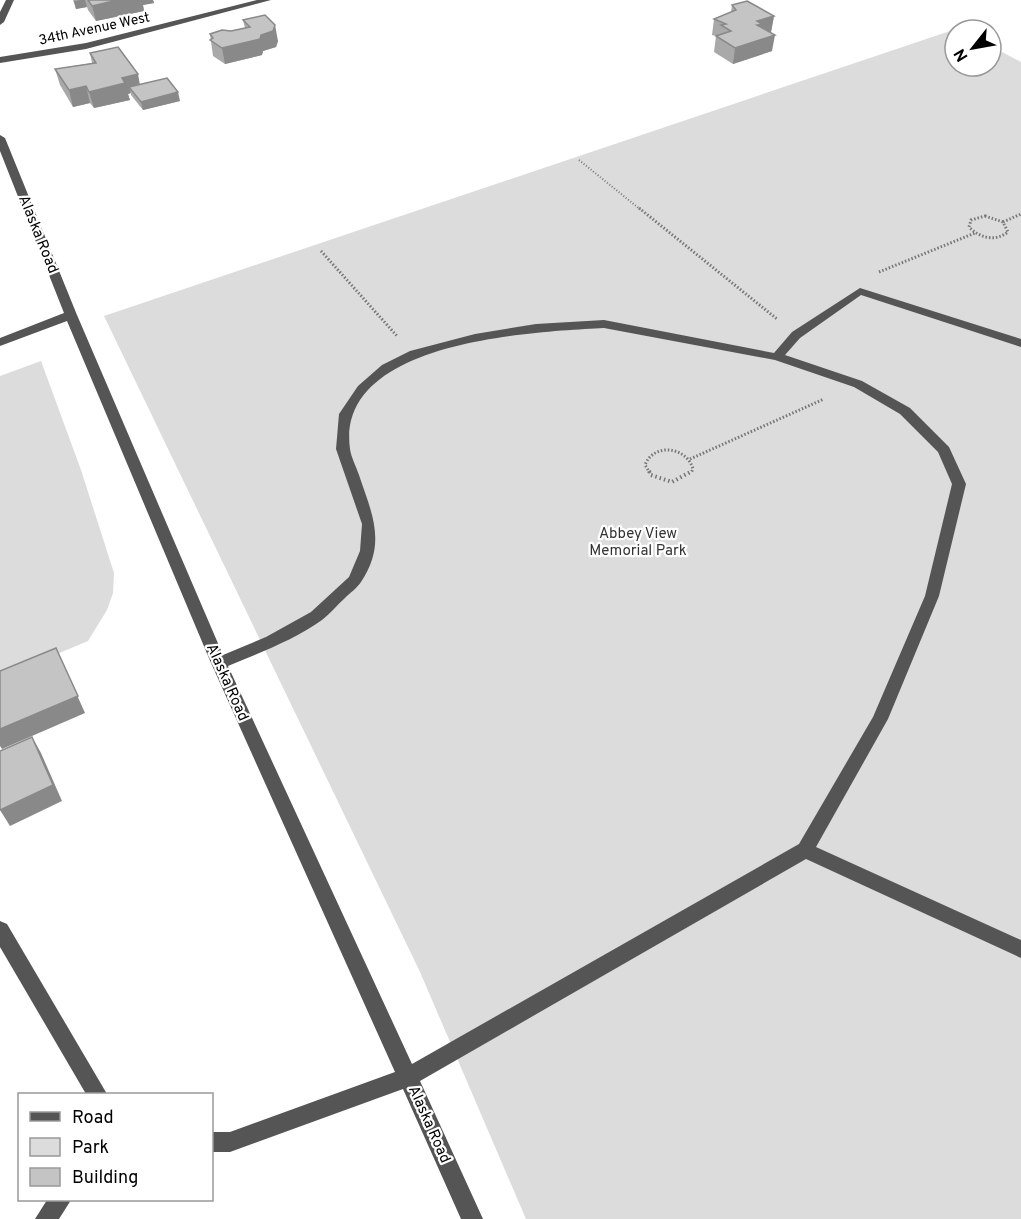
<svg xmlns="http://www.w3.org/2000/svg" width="1021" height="1219" viewBox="0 0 1021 1219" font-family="Overpass,sans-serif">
<rect width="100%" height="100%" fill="#fff"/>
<g fill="#dcdcdc">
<path d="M959,28L962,30H955V66H991V46L1021,62V1219H526L420,972L104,316Z"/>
<path d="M41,361L81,470L114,573L113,593L107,610L88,641L0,678V376Z"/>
</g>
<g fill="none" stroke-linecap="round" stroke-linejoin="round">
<path stroke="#777" stroke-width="2" stroke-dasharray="1 2" stroke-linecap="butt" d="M579,160L641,210"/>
<g stroke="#777" stroke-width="3" stroke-dasharray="1.5 2" stroke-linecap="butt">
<path d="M639,208L777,319"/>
<path d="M985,216L1003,222L1008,232C995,242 980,238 969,227L971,220Z"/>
<path d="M1003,222L1021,214"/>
<path d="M321,251L397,336"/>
<path d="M879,272L975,233"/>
<path d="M690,459L824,399"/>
<path d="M650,473L645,465C654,442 687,447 693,469L691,473"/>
</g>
<path stroke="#777" stroke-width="4" stroke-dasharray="1.5 3" stroke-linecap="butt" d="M649,471L651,475L672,482L692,471"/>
<g fill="#555" fill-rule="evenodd">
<path d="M6,0H14L4,22L0,25V12Z"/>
<path d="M257,0H271L86,49L0,63V57L86,43Z"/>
<path d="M0,135L5,138L77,315L223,655L266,637L311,612L349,577L360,551L362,524L336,449L339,414L358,386L382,365L410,351L475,334L536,324L604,320L774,353L792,332L860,288L1021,339V347L861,295L800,338L785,355L862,381L910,408L949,447L966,484L939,596L888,719L816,847L1021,940V958L806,859L420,1081L483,1219H461L403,1089L230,1152H212V1132H230L395,1072L211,663L67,321L0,346V338L64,313L0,151ZM604,328L775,360L854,387L900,414L938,452L952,484L925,596L873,717L799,844L412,1064L228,666C259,653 294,640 322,620C330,614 337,605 345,598C350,593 357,588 361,582C387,543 372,514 359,475C356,466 351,457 350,449C335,340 533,332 604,328Z"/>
<path d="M0,921L7,924L107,1094H86L0,947Z"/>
<path d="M47,1200H71L59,1219H35Z"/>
</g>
</g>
<g fill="#a9a9a9">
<path d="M73,0H153L154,3L143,5L144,11L96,21L88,10L87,7L76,9Z"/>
<path d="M732,5L774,16L771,32H770L772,51L733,64L714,52L716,36L712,35L714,19L731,12Z"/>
<path d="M243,20L278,41L276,47L263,51L262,55L225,64L213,56L210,34L231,31L245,28Z"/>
<path d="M90,53L140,84L180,101L143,110L131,95V93L128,94L130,100L94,108L90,103L73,107L60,85L55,69L92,63Z"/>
</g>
<g fill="#898989">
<path d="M81,0H85L87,7L76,9L74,1Z"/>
<path d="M118,0H153L154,3L143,5L144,11L96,21L92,6Z"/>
<path d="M774,16L771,32L760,35L757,21Z"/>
<path d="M275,25L278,41L276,47L263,51L262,55L225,64L222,48L261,35Z"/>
<path d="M775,35L772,51L733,64L735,48Z"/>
<path d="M138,74L141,91L129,87L131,93L128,94L130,100L94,108L89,92L122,78Z"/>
<path d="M86,86L90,103L73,107L69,90Z"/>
<path d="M178,92L180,101L143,110L141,102Z"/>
<path d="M56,648L85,713L2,749L0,746V729Z"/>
<path d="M32,737L41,753L62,801L10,826L0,810Z"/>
</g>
<g fill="#c4c4c4" stroke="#898989" stroke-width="1.5">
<path d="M88,0H118L92,6Z"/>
<path d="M747,1L774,16L757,21L762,24L757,25L775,35L735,48L716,36L731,31L721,25L726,24L714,19L736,10L732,5Z"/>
<path d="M265,15L275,25L273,31L261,35L260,39L222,48L210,40L213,38L210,34L222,30L231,31L250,27L243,20Z"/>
<path d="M118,47L138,74L122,78L125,83L89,92L86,86L69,90L55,69L96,63L90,53Z"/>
<path d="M167,78L178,92L141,102L129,87Z"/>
<path d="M56,648L78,696L0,729V671Z"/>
<path d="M32,737L53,785L0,810V751Z"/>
</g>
<g text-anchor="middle" stroke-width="4.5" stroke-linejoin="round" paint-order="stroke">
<g font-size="14" fill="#000" stroke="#fff">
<text transform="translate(94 28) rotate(-12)" y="5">34th Avenue West</text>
</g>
<g font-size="15" fill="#000" stroke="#fff">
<text transform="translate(39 234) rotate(68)" y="5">Alaska Road</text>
<text transform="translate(228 682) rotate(66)" y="5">Alaska Road</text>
<text transform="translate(430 1124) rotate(66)" y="5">Alaska Road</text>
</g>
<g font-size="15" fill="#333" stroke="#fff">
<text x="638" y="538">Abbey View<tspan x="638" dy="17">Memorial Park</tspan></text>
</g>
</g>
<rect x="18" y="1093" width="195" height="108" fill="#ffffff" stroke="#999999" stroke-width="1.5"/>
<rect x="30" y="1112" width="30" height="9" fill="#555555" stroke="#999999" stroke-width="1.5"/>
<text x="72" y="1123" font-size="18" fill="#000000">Road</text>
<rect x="30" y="1138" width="30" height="18" fill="#dcdcdc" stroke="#999999" stroke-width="1.5"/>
<text x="72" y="1153" font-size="18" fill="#000000">Park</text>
<rect x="30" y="1168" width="30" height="18" fill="#c4c4c4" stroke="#999999" stroke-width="1.5"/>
<text x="72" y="1183" font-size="18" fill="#000000">Building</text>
<g transform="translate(973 48) rotate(239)"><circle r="28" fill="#ffffff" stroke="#999999" stroke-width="1.5"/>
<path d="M0-4.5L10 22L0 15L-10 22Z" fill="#000000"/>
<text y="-9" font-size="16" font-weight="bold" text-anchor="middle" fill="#000000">N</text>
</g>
</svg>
